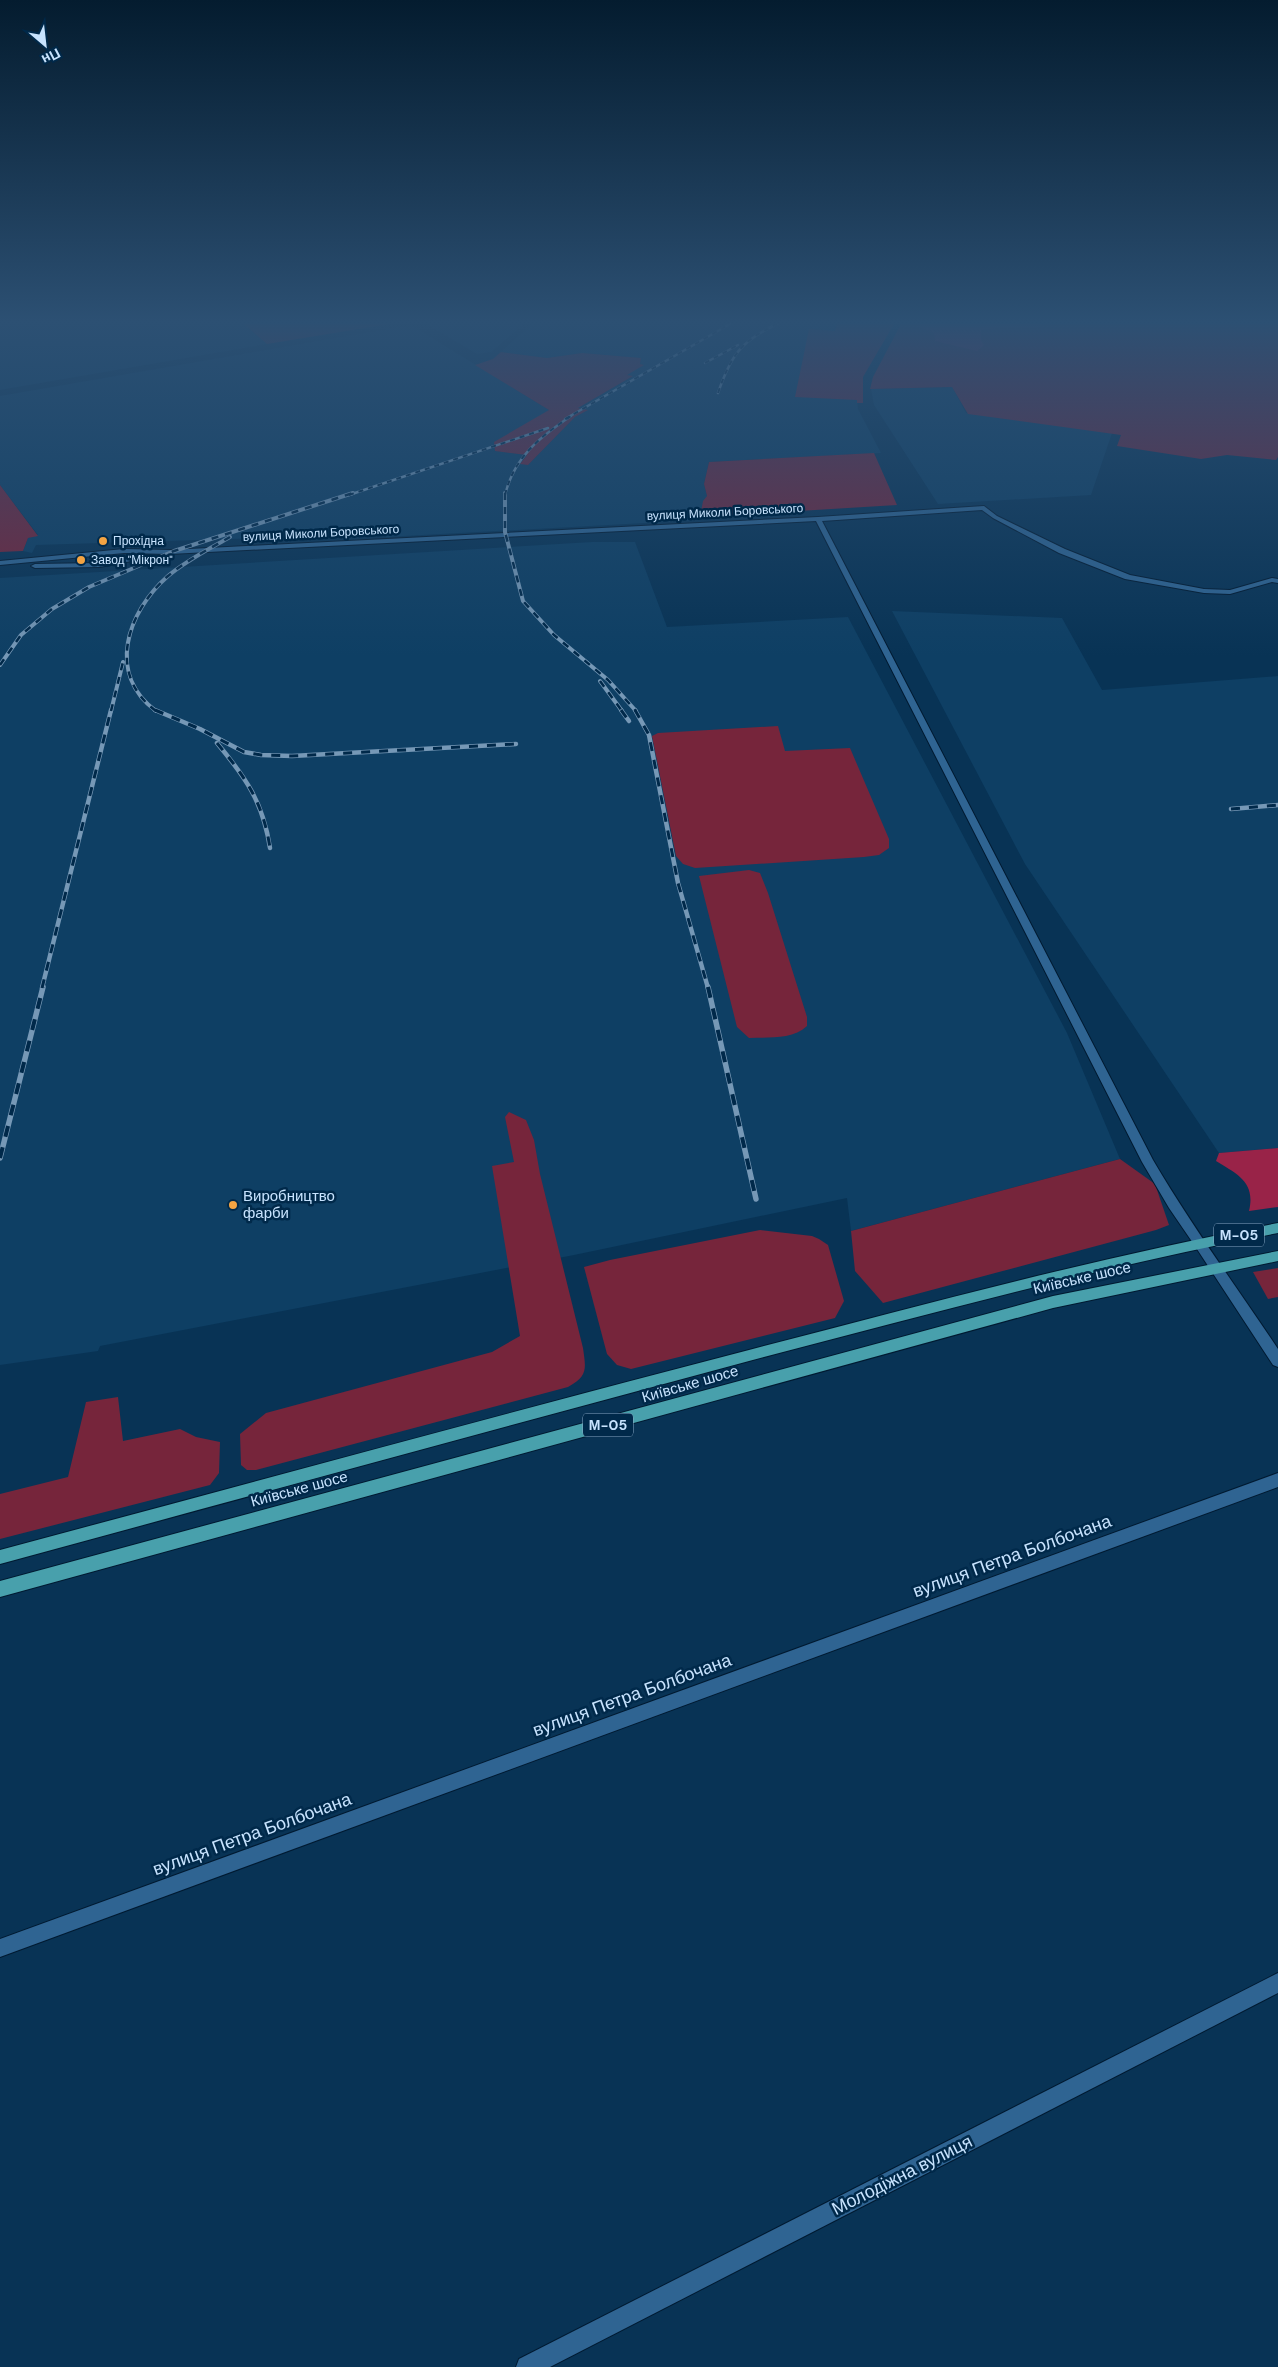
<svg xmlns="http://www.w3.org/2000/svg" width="1278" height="2367" viewBox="0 0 1278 2367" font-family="'DM Sans',sans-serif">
<rect width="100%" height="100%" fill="#083355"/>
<g fill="#0e3f64">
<path d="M0,324H244L267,344L0,390Z"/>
<path d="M426,324H524L491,352L477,354Z"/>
<path d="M532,324H837L835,331L857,400L858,409L881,453L709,462L704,484L707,496L700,520L386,537L388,534L36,545L32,553L23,551L28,538L38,535L0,485V396L411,325L549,410L496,451L527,455L521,463L528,465L575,417L587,410L577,408L632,377L626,375L643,364H640L641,358L582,353L547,358L501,352Z"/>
<path d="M952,387L966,413L1112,433L1091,495L938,504L874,405L871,389Z"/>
<path d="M592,542H635L667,627L848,617L1067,1033L1120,1159L851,1231L847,1198L574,1255L100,1346L98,1351L0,1365V578Z"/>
<path d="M892,611L1062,618L1102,690L1278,676V1148L1219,1153L1025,864Z"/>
</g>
<g fill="#76253b">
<path d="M244,324H389L267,344Z"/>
<path d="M837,324H894L863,377V403H857V400L795,397L809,329L835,331Z"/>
<path d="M901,324H1278V457L1276,460L1227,455L1201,459L1117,446L1121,435L968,414L952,387L870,389L873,377Z"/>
<path d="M501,352L547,358L582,353L641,358L640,364L644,365L627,375L633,376L578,408L588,410L575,417L528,465L520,464L527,455L495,451L494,442L549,410L475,365L493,359Z"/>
<path d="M874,453L897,505L700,517L703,501L707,496L704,484L709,462Z"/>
<path d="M0,485L38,536L28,538L23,551L0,552Z"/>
<path d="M778,726L785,751L850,748L889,839V848L879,855L864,857L695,868L683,864L676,856L652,736L658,733Z"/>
<path d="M749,870L760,873L768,893L807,1017V1026C792,1040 768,1037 749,1038L737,1027L699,876Z"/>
<path d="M509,1112L526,1120L534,1140L540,1174L583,1348C586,1369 588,1376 568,1387L256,1470H247L241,1465L240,1434L266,1413L492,1352L520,1336L492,1166L514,1162L505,1117Z"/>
<path d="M1120,1159L1155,1184L1169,1225L1156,1230L883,1303L855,1271L851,1231Z"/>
<path d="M760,1230L812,1236L819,1239L828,1245L844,1301L835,1318L631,1369L617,1365L607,1354L584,1267L610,1260Z"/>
<path d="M1278,1268V1297L1268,1299L1253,1272Z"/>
<path d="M118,1397L123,1441L180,1429L196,1437L220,1442L219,1473L210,1485L0,1539V1494L68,1477L86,1402Z"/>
</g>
<g fill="#992348">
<path d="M919,324H1042L1036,328H1000L981,330V340L984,345L977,351L935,341L934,333L919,327Z"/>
<path d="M1278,1148V1207L1249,1211C1256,1182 1237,1174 1216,1161L1219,1153Z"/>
</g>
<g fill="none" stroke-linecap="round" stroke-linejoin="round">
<defs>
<g id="minor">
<path d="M984,506L997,516L1065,549L1130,575L1204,589L1230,590L1272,578L1278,579V583L1272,582L1230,594L1204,593L1125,579L1059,553L993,518L982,510L822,521L1153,1160C1191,1225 1236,1286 1278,1349V1367L1273,1365L1195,1246L1169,1208L1142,1162L816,521L170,554L124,553L0,565V561L124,549L170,550L818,517Z"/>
<path d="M144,554L148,556L147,558L100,567L35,568L31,566L35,564L100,563Z"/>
<path d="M1278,1473V1487L0,1957V1939Z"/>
<path d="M1278,1973V1993L550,2367H516L519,2359Z"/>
</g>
<g id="major">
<path d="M1278,1223V1233C1100,1267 925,1315 749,1361C499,1428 250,1496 0,1564V1550C250,1483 499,1415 749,1350C925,1304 1100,1257 1278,1223Z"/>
<path d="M1278,1251V1261L1053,1308L0,1597V1581L1053,1296Z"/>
</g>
</defs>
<use href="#minor" stroke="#001a31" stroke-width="2"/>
<use href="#major" stroke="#001a31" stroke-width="2"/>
<use href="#minor" fill="#2f6492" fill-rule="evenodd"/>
<use href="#major" fill="#48a0ac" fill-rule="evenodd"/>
<defs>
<g id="rail-far3">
<path d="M705,363L738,345"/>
<path d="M718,393C731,355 741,341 777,324"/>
<path d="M565,419L730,324"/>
<path d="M349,495L548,428"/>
<path d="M505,495C514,457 540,437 571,416"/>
</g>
<g id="rail-far2">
<path d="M505,493V532L523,601L554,635L608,680L636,711"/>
<path d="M0,665L21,635L52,609L89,587L174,551L353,493"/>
<path d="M600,681L622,711"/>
<path d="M111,711L123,662"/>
<path d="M156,711C106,674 127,612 168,576C187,560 209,549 230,537"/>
</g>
<g id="rail-far1">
<path d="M155,710L200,729L244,752L261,755L292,756L516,744"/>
<path d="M621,710L629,721"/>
<path d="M635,710L649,735L678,883L708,988"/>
<path d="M217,743C246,778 263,802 270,848"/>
<path d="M1231,809L1278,805"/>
<path d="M42,988L111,710"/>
</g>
<g id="rail">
<path d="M708,987L756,1199"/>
<path d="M0,1158L43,987"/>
</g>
</defs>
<use href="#rail-far3" stroke="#7698b6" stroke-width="2.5"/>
<use href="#rail-far2" stroke="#7698b6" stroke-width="4"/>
<use href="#rail-far1" stroke="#7698b6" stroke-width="4.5"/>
<use href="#rail" stroke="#7698b6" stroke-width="5.5"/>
<use href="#rail-far3" stroke="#00294a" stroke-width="2" stroke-dasharray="5" stroke-linecap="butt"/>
<use href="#rail-far2" stroke="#00294a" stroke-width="2.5" stroke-dasharray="7" stroke-linecap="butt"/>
<use href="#rail-far1" stroke="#00294a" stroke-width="3" stroke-dasharray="9" stroke-linecap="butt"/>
<use href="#rail" stroke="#00294a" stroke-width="4" stroke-dasharray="11" stroke-linecap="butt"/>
</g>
<linearGradient id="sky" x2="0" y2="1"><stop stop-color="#041c2f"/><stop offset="0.49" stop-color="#2c5073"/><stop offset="1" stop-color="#2c5073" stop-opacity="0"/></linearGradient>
<rect width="1278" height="656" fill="url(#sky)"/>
<g fill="#f4a443" stroke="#00294a" stroke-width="2">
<circle cx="103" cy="541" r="5"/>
<circle cx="81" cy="560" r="5"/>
<circle cx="233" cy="1205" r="5"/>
</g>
<g text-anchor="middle" stroke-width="5" stroke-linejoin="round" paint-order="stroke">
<g font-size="12" fill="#c7e3fe" stroke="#00294a">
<text transform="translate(725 512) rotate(-3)" y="4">вулиця Миколи Боровського</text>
<text transform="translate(321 533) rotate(-3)" y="4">вулиця Миколи Боровського</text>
</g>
<g font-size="12" fill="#c7e3fe" stroke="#00294a" text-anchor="start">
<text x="113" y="545">Прохідна</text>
<text x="91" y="564">Завод "Мікрон"</text>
</g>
<g fill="#00294a" stroke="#8babc8" stroke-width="1">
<rect x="1214" y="1223.5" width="50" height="23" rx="4"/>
<rect x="583" y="1413.5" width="50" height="23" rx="4"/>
</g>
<g font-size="14" font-weight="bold" fill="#c7e3fe">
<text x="1239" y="1240">М-05</text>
<text x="608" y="1430">М-05</text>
</g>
<g font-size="15" fill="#c7e3fe" stroke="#00294a" text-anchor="start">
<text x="243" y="1201">Виробництво<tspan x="243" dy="17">фарби</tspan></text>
</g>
<g font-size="15" fill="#c7e3fe" stroke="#00294a">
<text transform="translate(1082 1278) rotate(-13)" y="5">Київське шосе</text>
<text transform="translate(690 1384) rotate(-16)" y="5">Київське шосе</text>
<text transform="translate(299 1489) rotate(-15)" y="5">Київське шосе</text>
</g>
<g font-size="18" fill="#c7e3fe" stroke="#00294a">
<text transform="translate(1012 1556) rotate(-20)" y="6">вулиця Петра Болбочана</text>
<text transform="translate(632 1695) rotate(-20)" y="6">вулиця Петра Болбочана</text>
<text transform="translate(252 1834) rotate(-20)" y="6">вулиця Петра Болбочана</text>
<text transform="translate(902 2175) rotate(-27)" y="6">Молодіжна вулиця</text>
</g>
</g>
<g transform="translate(45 45) rotate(152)" stroke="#00294a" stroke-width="4" paint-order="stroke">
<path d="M0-4L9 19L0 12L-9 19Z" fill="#c7e3fe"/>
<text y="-8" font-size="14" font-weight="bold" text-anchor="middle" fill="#c7e3fe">Пн</text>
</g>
</svg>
